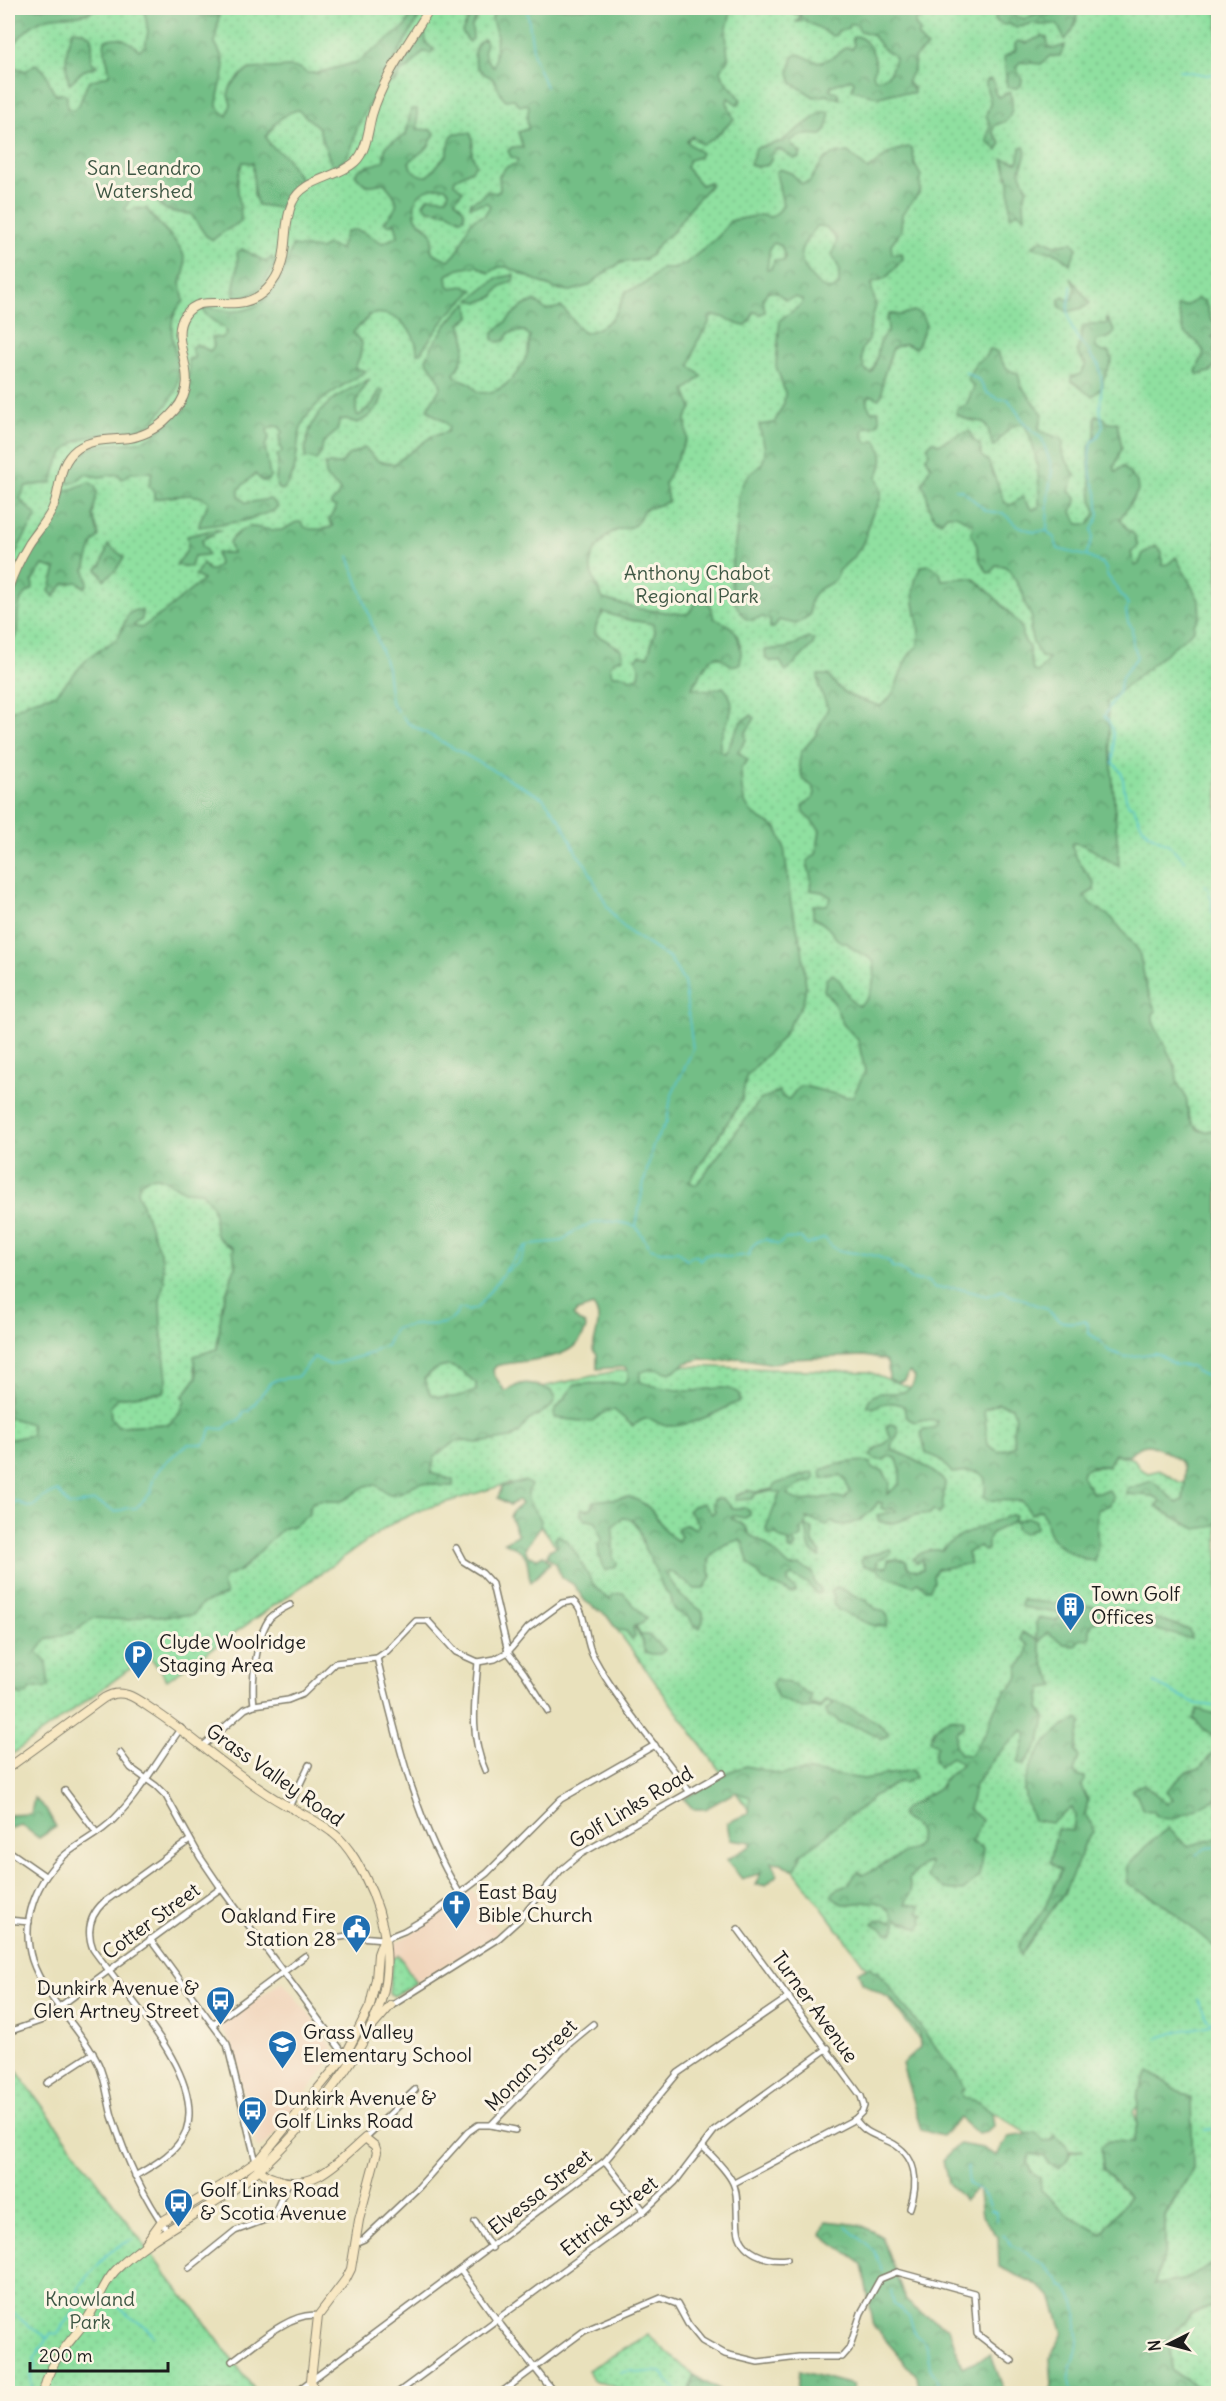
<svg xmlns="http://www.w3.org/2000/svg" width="1226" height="2401" viewBox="0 0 1226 2401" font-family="Delius,sans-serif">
<defs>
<pattern id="grass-dots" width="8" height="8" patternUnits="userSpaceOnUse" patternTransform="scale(1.5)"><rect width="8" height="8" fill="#8fe0a0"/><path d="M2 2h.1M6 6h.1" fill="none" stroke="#7bc089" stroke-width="1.8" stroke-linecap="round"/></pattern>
<pattern id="forest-crowns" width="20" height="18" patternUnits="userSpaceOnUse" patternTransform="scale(1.5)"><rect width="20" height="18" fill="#73be86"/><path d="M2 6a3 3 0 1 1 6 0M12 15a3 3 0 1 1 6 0" fill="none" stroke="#5e9a6d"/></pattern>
</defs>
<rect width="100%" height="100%" fill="#fcf5e5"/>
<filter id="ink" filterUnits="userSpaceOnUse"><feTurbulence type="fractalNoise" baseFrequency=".0167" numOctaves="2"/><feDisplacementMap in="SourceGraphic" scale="12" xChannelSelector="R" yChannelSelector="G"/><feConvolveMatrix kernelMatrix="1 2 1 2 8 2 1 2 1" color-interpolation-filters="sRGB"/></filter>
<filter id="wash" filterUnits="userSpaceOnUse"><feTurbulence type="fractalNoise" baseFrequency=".008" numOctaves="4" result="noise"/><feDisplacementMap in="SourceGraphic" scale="24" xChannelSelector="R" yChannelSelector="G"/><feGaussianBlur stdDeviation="1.35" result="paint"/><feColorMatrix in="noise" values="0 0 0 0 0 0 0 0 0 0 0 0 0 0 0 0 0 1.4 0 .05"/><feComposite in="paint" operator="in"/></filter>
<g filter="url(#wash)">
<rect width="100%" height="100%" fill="#e9e1bc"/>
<g fill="#f1d5bc">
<path d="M472,1890L498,1933L416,1983L399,1955L392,1959L393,1945L446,1911Z"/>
<path d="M282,1981L312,2018L336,2054L270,2140L259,2148L256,2145L232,2046L220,2025Z"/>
</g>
<g fill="url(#grass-dots)" stroke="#567e5e" stroke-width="1.5">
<path d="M8,8H1218V1131L1215,1129L1205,1132C1188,1126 1188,1113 1186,1097L696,1185L689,1182L736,1109L218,1334L217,1349L204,1355L194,1366L197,1377L183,1396L185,1400L180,1413L169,1424L118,1426L111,1418L110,1407L117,1398L164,1392L167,1379L8,1405Z"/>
<path d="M450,1366L460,1370L476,1383V1391L514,1393L616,1371L682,1366L869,1372L930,1395L1024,1387L1086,1468L1108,1466L1115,1454L1134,1459L1141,1469L1148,1473L1160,1470L1179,1482L1185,1483L1183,1499L1218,1492V1936L1212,1945L1218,1950V2262L1183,2280L1154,2285L1165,2252V2216L1193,2169L1153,2092L1133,2111L1146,2146L1103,2168L1130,2197L1102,2234L1068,2215L1041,2190L1027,2163L1030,2154L1067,2161L1070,2153L1083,2150L1054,2152L997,2114L969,2106L723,1775L510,1483L421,1510L393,1523L167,1680L149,1655L8,1757V1592L447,1397H436L430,1394L424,1380C432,1370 438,1367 450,1366Z"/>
<path d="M8,1417L31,1423L32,1435L8,1440Z"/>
<path d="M399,1955L416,1983L394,1996L389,1993L392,1959Z"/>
<path d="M8,2059L159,2265L183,2296L192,2305L257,2393H8Z"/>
<path d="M1218,2304V2393H1207L1172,2371L1169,2338L1191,2315Z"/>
<path d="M648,2335L693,2375L690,2393H631L593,2380L588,2370Z"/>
</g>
<g fill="url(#forest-crowns)" stroke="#486d51" stroke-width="1.5" fill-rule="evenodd">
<path d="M8,8H98C80,19 67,14 48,18C32,22 20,36 12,48L14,67L26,71L35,64C52,73 46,84 56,95L63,93L67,96V108L73,110L79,105L88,82L109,75C110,62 102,53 105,40C121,35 128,40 139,50L145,46L148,32L144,8H194C200,17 209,17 219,15L215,43C234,75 218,76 217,107L227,116L231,104L228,95L231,86L243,73L250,69L289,67L300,68L307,73H317L357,62L405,27L413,8H425C402,44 381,84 360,121C354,132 355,146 347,156C343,163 338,164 332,166L318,127L298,110C281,114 275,123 266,137L270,145L286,157L301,180L279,208L258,205L254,194L253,163L243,162C232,185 241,197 241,221C232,228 222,231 213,240L206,236L191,214C156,211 166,209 144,187L135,189L125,209L129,212L135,208L147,209C162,233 199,249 180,283L184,301C157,326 184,356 177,385C175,397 163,410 155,419C127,449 81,417 59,461C55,468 54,476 52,483L26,486L20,499L37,516L19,546L8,575V256L11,253L8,248Z"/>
<path d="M472,8H483L472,26L473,38L469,42L462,32L473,10Z"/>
<path d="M495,8H732L726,32L728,59L721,70C722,82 735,88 741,100L738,105L728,98L727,102L734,119C728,125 711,143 703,144C698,144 696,138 692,136L687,141C691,147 697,148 701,153L699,157L689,160L686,167L701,185L709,182L711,185L693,204L672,233L659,243L651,255L645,259L621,263L610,269L588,286L571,291L555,289L507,267H499L489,273L477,266L459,269L447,275L448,285L451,288L463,286L474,290L446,317L420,353H417C417,329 392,308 369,315C365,324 358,325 353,333L362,343L360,356L355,368L366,371C347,384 320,397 307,416C291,438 304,471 282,490L277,488C274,476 280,467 277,455L282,452L279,439L282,432L280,427L273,426L267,430L269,437L265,446L270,477L267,481H262L255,474L239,489V496L246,503L270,499L277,505V508L273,511L244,521L199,527C199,517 207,511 208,501C194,490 170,498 154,499L155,494L149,486L152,472L131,473L122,479L118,474L99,477L85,474L77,481L69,484L67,482C67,474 71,468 75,461C93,435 120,449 144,440C161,434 170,419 178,404C186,388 191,379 188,360L195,357L191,348L196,344L210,351L214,346L212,337L222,338L226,334L225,329L207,316L203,310L205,308C214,307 221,310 229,311C268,314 284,278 292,246L320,249L327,245L340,249L346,232C358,225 371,238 383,243L398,236L395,223L387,225L384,222C403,204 398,200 384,183C367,186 367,189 355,174C361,164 375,167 384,160C383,141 392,143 406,135L411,109H417L418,129L431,130L435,133L428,147L409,162C413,172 417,176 428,176L447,154L451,137L455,133H470L473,139L472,154L476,164L472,170L455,179L454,183L463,191L455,200L464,210V218L460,219L448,212L428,210L423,204L428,197L447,198L449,191L445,187C424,186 410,195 416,218C426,231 437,227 431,248L433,253L448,260C468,250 461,216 484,216L490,206L487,203L470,206L471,202L480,198L486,191L496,193L500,190L499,176L506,167L516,164L518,160L511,157L508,151L512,147L523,148L518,132L528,129L527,118L529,106L526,104L520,106L514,99L506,100C499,95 499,87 494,80C491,76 485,75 482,72C472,63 471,45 484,39L486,43C482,54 486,60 494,67L497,37L492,19Z"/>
<path d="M784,8H923V17L916,20L915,24L920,32L918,37L927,47L914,58V69L907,82L914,89V93H895L879,97L852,90L854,81L850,79L831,86L830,90L837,92L840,99L827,95L814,97L792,83L789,73L793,57L797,54C804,55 808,59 815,61C826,64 837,54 846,47L852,49L854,45L852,38L857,36C870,41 880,61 873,74L875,79C888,80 892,70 895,58L892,54L885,51L872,35L859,30L857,24H850L848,28L838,31L836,35L832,36C822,28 816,27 805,21L796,22L801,15L786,11Z"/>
<path d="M1061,8H1070L1077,14C1077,25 1072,33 1065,40L1057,24L1039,25L1033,23L1016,28L1010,24C1004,26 998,24 995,19L997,12L1002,10L1024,19L1037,13L1047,15Z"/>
<path d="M425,28C426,39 423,44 434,49L431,53L423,52L409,68L402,70L397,80L392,83L422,29Z"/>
<path d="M73,30L82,31L92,37L91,61L97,66L83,71L69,84C65,67 65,47 73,30Z"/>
<path d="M1042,36L1047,38L1048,47L1053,49L1065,45L1060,56H1050L1041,64L1020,62L1016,67L1022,80L1021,85L1017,88L1007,87L1004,57L1015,51V44L1018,41L1027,43Z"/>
<path d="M990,79L995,84V93L998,97L1010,92C1013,101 1014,117 1004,122C1001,123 997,124 994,126L993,132L1001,143L998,151L987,141L990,125L986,115C996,92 986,101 986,81Z"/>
<path d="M828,111C831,118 828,129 822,135C812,135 800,132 791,141L792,145L801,153L799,158H793L781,150H775L768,165L756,167L750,164L756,148L780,142L822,112Z"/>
<path d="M1024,146C1029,155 1022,162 1020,171L1027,188L1024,201L1025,217L1018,212L1010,216L1009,181L1003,159L1017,162L1019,160L1020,147Z"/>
<path d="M908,147L912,148L915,165L921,176L920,192L902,214L901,231L891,244L892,254L902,253L903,259L886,278L873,282L871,286L876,305L871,322L869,340L862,349V360L865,369L871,373C880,361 875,339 888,332L887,318L889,313L900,315L914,311L921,314L926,325L918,345L915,348L905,344L893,348L883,378L882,395L878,399L874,396H869L867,404L871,411H878L880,420L876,426L864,428L863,436L868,443L876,440C884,452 885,464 877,476C878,482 882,489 881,494C881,504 872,511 870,520C865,545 858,555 838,571C837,592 807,579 810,615L796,624L779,620L774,628H770V620L763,617L750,620L745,618C723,595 733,558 737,530C739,512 734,499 744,481C748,472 759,470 763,461C768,449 761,437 759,425L774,423L784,403L785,392L776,366L780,320L802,304L803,300L795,297L786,300L776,292L768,291L763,298L765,312L761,314L754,312L750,321L745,326C732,325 726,313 711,317L708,325L697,342L690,366L702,376L685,391L692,408L686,418L687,438L665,483L668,502L643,510C635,534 628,524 611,533C607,535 604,539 601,543C582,563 593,577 603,599L640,609L684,614L689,613L699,596C710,601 711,607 714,618C720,622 727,623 731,627C741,636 742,653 740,664L732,666L718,656L710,659L692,688L708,691L723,687C746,710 716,728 720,751L725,753C736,739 732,725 751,715L755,718L745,734L746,740L738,752L748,760L741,768C742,805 743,811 777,828L784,846L791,905L802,947L806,986L803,1003L781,1039L746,1077L742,1100L689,1182L696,1185L760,1100L779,1091L782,1097L789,1099L799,1086H804L846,1097L853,1096L865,1071L858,1040L843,1024L834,1003L824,990L826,979L833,974C848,985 844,998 858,1006C861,1004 864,1002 866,1000C872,992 879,965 871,959C861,952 856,954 847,943C834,942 835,934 827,927C823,923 818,920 813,917V905H827L831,897L822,892L810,890L811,879L807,861L816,854L820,830L804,813L803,805L813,798L815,793L812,786L803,780L799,763L801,752L815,736L828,708L819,687L818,675H828C847,700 853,696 880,706C903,693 897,660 918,646C923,614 903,600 921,566L930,565L940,572L942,580C952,580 962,577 971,578C979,579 1018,621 1022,629V636L1029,648L1033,671L1039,672L1049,658L1041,657L1033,643L1030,630L1032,618L1025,604L1023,593L1009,570L1004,566L996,565L992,572L988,573L980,561L976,543L971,534L973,524C963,520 959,513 947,515L941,522C923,511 932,499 922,484L931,466L926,458L929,453L928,446L933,441L938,444C949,441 959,431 970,432L975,442L980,444L981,456L988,461L1005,503L1011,505L1022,497L1032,510L1039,507C1040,480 1037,448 1024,424C1008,423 1004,437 993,447C989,437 991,430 983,422L968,420L956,414L957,409L966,405L974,387L967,379L976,363L984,358L990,349C1000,350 999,359 1005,366C1008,370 1013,372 1018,373L1021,386L1043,414L1039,427L1040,431L1062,439L1063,443L1062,453L1075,475L1069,491L1076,498L1075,505L1071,510L1078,524H1089L1096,513L1092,499L1088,454L1089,447L1095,437V418L1096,415L1104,418L1108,423L1117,422L1122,448L1114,468L1116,472L1123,466L1137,482L1138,491L1120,519L1128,530L1134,534L1138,546L1131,553L1135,566L1139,564L1143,553L1156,546L1162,553V565L1168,564L1176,557L1199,600L1200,617L1194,624V630L1107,702L1119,865C1101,860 1093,844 1073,843L1072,846L1075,856L1095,884L1094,890L1084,896L1091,904L1112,918L1139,951L1147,990L1156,1011L1153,1014V1022L1175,1066L1178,1084L1186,1097L1189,1119L1199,1130L1205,1132L1216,1129L1218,1131V1505L1216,1511L1218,1513V1523L1210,1527L1196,1529L1156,1507L1160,1503L1159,1499L1153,1496L1127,1494V1489L1152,1481L1174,1500L1177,1503L1183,1500C1184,1489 1188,1474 1181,1463C1177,1457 1156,1446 1149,1445C1141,1444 1133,1451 1129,1456L1115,1454L1108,1466H1093L1083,1471L1082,1477L1093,1493L1109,1490L1113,1497L1110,1505L1097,1510C1095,1527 1101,1545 1094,1561C1080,1559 1055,1547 1049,1533C1045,1525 1047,1518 1041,1510L1031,1514L1022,1501L988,1500L984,1498C990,1469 977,1469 952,1473L940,1459L926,1453L921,1432L924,1429L934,1428L937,1425V1421L919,1420L917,1422C906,1420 905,1416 904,1406C891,1401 885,1402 873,1408L867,1405C874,1379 910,1408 915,1377L910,1372L903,1381L896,1382L889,1379L888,1365L885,1360L864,1356L790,1359L773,1364L740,1358L720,1361L701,1359L686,1363L670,1373C658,1369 651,1367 640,1373V1381C647,1386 681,1391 690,1391C707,1391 727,1382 740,1395V1401C719,1411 692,1427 668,1426C652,1425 653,1410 633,1426L614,1410L603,1413L591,1422L555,1418L554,1412L575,1384L624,1383L628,1379V1371L625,1367L597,1369V1355L593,1350C594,1335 604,1320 593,1306L578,1311L573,1315L578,1321L585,1324L586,1328C576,1364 525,1358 496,1366L493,1370L494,1375L505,1391C511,1390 512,1387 518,1385C528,1380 541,1387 551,1391L555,1400L551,1407L528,1421L519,1433L511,1438L477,1443L458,1440L435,1456L431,1473L453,1480V1486C441,1488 432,1482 420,1483C409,1485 402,1496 390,1494C382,1492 379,1483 370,1485C359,1486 352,1498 341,1501C332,1502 323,1499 313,1502L310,1506L309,1514L295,1525L282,1529L241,1570L225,1577L222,1583L226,1595L202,1604L193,1615L156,1616L149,1613L131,1620L93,1618L74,1632L46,1640L37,1652L46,1662L49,1687L30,1689L27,1694L22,1696L8,1689V1440L32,1435L31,1424L8,1417V713L32,700L56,694L88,658L118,638L128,614L136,610L142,611V619L133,626L141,628L167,610L203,580L195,575L203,563L208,570H213L219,564L216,553H232L229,542C252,515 256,533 281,530C287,529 293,522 298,522C303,521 302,525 305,527C311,531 328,529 333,526L329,520L336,507L331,506V503L337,497L340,490L326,477L325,464H341L348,455L365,448L378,461L394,464L432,436L447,432L449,427C444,417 433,417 427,409L441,387L438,377L426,360C431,345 454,311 468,303L470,317L460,324C470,339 464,361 454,374L457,378L470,383L478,392C501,397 518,375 527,355C529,350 528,343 530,337L525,331L509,333L504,341L497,342L493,339V332C511,321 512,308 535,301L546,310L561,307C571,314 575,328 585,333C613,324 616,316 626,291L642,286L661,269H674L685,264L718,237L730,221L760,215L771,217L779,211L783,205L776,172L780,169L791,173L802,184L809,182C824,162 819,155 848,152L868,170L891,152ZM817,226L826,227L837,240L832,255L839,268V285L832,290C818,290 799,266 801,251C803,242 812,234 817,226ZM774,243L781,246L785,256L784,261L774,260L771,269H767L770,247ZM603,612L625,619L653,624L655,631L648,656L640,655L636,659L640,669L639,677L630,679L623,675H612L610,666L614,661L623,658L621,649L595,634L596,626ZM148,1178L159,1177L185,1191L202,1192C204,1196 209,1200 211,1204C221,1227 203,1232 233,1248L235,1267L222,1306L217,1349L194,1356L197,1377L183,1396L185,1400L180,1413L169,1424L118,1426L111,1418L110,1407L117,1398L164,1392L167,1379L161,1327L160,1300L164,1282L162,1258L138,1194L139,1184ZM450,1366L460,1370L476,1383V1391C461,1396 445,1401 430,1394L424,1379C432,1370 438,1367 450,1366ZM998,1403L1012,1407C1019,1422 1009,1428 1015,1446L999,1452L988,1445L984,1410Z"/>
<path d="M1042,239L1055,245L1072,242L1077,248L1070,264L1058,254L1032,247Z"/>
<path d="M242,249L266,262L272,257L275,264C264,285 258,294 236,302C229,288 241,271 237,253Z"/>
<path d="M514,275V280L500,287L493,297L479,302L470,300L497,278Z"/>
<path d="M1071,278L1090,303L1085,307L1068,312L1059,306V299L1063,296L1068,300L1072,299L1075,288Z"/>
<path d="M1197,299L1205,301L1211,320L1218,325V332L1212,337L1218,341L1214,351L1218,362L1210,372L1198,375L1196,372L1204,352L1198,343L1184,332L1177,306H1186Z"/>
<path d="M1106,317L1115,332L1110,337L1096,341V348L1102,352H1109L1112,360L1103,380V386L1093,396C1084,394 1079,384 1071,381V377L1081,374L1086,364L1079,356L1077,350C1082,342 1080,334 1083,326L1091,324H1107Z"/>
<path d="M370,379C362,389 353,402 357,415H360L373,403L380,389L383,390C383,405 370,418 357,423L346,419L340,420L337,431L323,443L321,454L316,460L305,458C306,412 332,397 370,379Z"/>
<path d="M89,482L95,486L97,492L93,515L99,536L93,543L85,569L88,583L85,588L77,582L64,584L54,597L49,591L56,569L43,565L32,581L33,589C13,599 19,618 17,635L13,638L8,635V597L28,553L61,509L65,489L67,491Z"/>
<path d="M212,530H220L202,540V546L205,548L208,555L194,556L191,567L176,565C183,557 191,548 187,536Z"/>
<path d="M108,545L124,557L116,570L104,580L97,569L102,564Z"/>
<path d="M809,638L814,639L813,645L786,672L780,661H769L766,659L765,650L786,648Z"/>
<path d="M889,1424L896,1425L899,1432L891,1446L893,1450C911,1457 932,1469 945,1482L942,1510L939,1514L933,1510L930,1514C912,1511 898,1529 878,1521L877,1515L896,1511L893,1508L886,1510L881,1508L882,1503L878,1502C869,1516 850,1531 832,1522L827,1525L807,1518L806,1526L812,1529L813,1543L821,1553L820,1557C803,1550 811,1538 805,1526L802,1529V1537L793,1541L796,1546L792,1551L788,1549L789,1541L781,1539L775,1533L773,1535L768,1534L766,1528L780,1493L772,1491L757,1493L751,1499L735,1500V1496L748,1490L756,1492L773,1489L775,1484L813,1472L815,1478L812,1482L801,1483L787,1494C804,1510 827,1491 845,1499L849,1493L845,1478L840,1475L830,1479L822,1478L821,1470C835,1464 856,1459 871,1463L872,1468L883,1471L890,1483L887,1494L900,1484V1469L897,1459L890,1456C882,1461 879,1462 870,1456C875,1447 885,1446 891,1438L886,1428Z"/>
<path d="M525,1481L531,1485C522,1499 533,1508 541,1520L540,1527L525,1548L528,1556L538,1558L543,1555L550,1563L531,1582C527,1572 530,1559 522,1552C518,1548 510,1546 504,1542L518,1535L510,1517L512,1512L521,1504L518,1500L510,1505L498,1498L502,1487Z"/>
<path d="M629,1497C662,1507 654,1528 678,1541L681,1536L677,1531L679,1527L687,1524L696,1529L699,1524L688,1511L693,1506L703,1503L712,1514L715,1511L713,1506L714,1499L722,1498L733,1508H745L750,1511V1515L745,1518L733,1516L732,1518L745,1526L750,1535L766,1544L790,1567L801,1566L812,1572L815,1584L821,1589V1593L817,1594L807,1583L792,1576L788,1578V1583L796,1590V1592L791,1593L763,1580L748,1562L743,1543L740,1540C729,1542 711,1550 709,1562C708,1566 711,1572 711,1576L704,1589H695L672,1572L666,1574L681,1596L703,1612V1621L700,1628C694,1627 692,1624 690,1618L677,1612L673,1607L671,1598L662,1586L650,1557L645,1550L639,1529L631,1519L623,1518L613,1526V1558L617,1562L616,1567L605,1571C600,1562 598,1554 598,1544L602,1540L596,1522L584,1519L581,1514V1508L587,1510L592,1508L594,1501Z"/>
<path d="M1011,1515L1015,1516L1013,1520L1017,1521L1027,1517L1035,1520L1036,1528L1023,1534L1016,1529V1523L1013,1522L991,1533L988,1540V1549L984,1551L979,1546L967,1553L970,1564L937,1569L933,1576L934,1581L930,1589H925L918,1582L913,1586C901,1578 886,1581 876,1568L864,1566L861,1561L863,1557L890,1549L892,1552L886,1557L878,1559L876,1566L887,1567L888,1560L897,1559L906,1561L909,1568L917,1571L923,1569V1559L918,1563L913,1559C922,1551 930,1549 942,1550C950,1537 995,1521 1011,1515Z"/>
<path d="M558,1535C582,1547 584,1585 609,1599L614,1594L623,1593L646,1618L643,1623L636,1626L641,1635H648L665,1650L660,1654H651L644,1651L642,1639L634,1626L633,1628L635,1636L632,1639L626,1631L620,1630L614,1626L607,1616L585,1601L573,1584L561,1577L556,1564L547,1557L549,1550L558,1546L555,1539Z"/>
<path d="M837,1587L867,1601L876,1609L885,1612L888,1617L887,1626C871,1630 854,1614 839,1611L833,1604L834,1598L831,1592Z"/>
<path d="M1022,1600C1045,1603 1069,1604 1092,1606C1124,1610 1158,1618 1189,1629L1191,1639L1113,1618C1097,1618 1088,1622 1090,1638L1079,1640L1076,1646L1064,1644L1047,1632L1039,1642L1044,1665L1056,1686L1042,1688L1039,1708L1045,1717L1040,1742L1024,1765L1018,1763L1027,1734L1023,1730L995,1757L975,1785L969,1809L982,1820L971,1842L983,1848L979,1877L963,1891L945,1889L928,1878L930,1862L922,1865L909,1879L911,1892L905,1904L920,1906L919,1913L924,1915L921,1917L923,1922L919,1929L897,1919L894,1932L887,1933L884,1930L872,1923L877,1919L892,1922L894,1918C879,1892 865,1905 842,1904L831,1895L836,1890L849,1884L854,1874L858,1871L863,1875L913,1849L918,1844C924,1824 909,1827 901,1815L904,1809L940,1787L943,1781L961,1764L952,1757L939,1767C933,1760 933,1754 937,1746L930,1740C934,1724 948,1715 964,1720V1727L956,1732L955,1745L960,1754L970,1755L985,1734L995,1708L1006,1690L1011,1688L1019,1676L1018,1668L1026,1656L1028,1645L1021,1639L1022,1632L1037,1640L1036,1624L1038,1618L1056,1621L1062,1614L1021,1607Z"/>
<path d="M775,1680L789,1683L811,1695L810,1704L820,1707L827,1699C846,1705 874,1718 888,1732V1735L881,1739C872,1731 853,1725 841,1724L834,1717L828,1716L826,1710L834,1703L827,1701L820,1709L814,1707L802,1708L778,1698L772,1685Z"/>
<path d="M1198,1709L1218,1715V1798C1202,1804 1165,1832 1153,1811L1144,1810L1136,1794L1133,1793L1132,1789L1144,1784L1167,1804L1173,1799L1166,1791L1186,1772L1200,1768L1218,1747L1213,1737L1193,1719Z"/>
<path d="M1079,1719L1082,1723C1078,1731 1078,1741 1075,1751L1079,1757L1074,1772L1079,1776L1085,1777V1780L1081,1787L1088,1800L1085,1815L1092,1823L1093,1832L1082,1847L1081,1855L1064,1893L1020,1956L1018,1946L1045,1907L1061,1871L1050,1862L1057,1829L1073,1831L1075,1816L1072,1808L1051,1823L1033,1820C1029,1809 1022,1794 1025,1783C1031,1756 1054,1727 1079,1719Z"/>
<path d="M746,1766L780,1774L809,1771L864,1779L912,1770L915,1777L905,1783L898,1782L872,1797L868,1803L835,1826L820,1841L801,1854L796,1868L792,1870L781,1863L772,1862L777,1875L766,1885H755L761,1873L742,1879L726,1860L749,1847L752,1842L730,1839L727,1823L749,1813L750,1797L735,1792L705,1809H693L684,1799L728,1772Z"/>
<path d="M34,1798L46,1809L56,1827L39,1838L21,1825L8,1829V1815L31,1814Z"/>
<path d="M1168,1828L1187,1846L1218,1838V1950L1161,1902L1127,1884V1867L1145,1847Z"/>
<path d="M870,1967L874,1972L878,1971L959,2078L964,2088L961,2092L963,2097L979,2102L992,2113L994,2126L987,2132L978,2134L960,2118L942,2136L921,2130L902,2064L920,2048L919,2033L891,1999L862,1983L858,1971Z"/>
<path d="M1149,2072L1191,2098L1193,2169L1165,2215V2252L1154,2285L1183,2280L1218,2262V2304L1191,2315L1169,2338L1172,2371L1207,2393H1050L1052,2385L1050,2358L1063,2333L1051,2296L1034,2283L999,2267L998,2237L982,2216L978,2187L964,2200L948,2183L943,2160L959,2144L982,2148L997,2156L1008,2137L1036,2133L1044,2142L1052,2140L1055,2135L1067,2147L1070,2153L1067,2161L1059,2168L1048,2164L1044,2155L1030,2154L1027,2163L1031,2172L1040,2177L1041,2190L1068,2215L1102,2234L1129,2197L1103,2168L1101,2147L1109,2141L1133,2142L1137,2124L1138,2092Z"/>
<path d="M826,2221L861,2225L882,2237L906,2301L921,2313L949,2328L962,2367L991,2355L1005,2393H920L917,2376L874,2327L862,2264L821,2235Z"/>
<path d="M799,2371L853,2385L852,2393H789L797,2391Z"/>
<path d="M693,2375L724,2393H690Z"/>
</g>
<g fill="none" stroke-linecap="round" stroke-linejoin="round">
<g stroke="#58c5d1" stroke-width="1.5">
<path d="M527,8L534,57L546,87"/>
<path d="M1179,70L1207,75L1218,73"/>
<path d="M1071,286C1072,295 1068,302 1068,310C1069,326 1077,342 1090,351V355L1099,365L1102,383L1100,409L1103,426L1099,435L1092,442L1089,454L1091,477L1097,492L1099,516L1092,529L1093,537L1086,555"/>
<path d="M965,372L979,380L987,393L999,399H1008L1026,425L1042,439L1050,462L1052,472L1048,496L1047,531L1054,538L1058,549L1086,556L1103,564L1106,569L1107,575L1128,604L1126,611L1128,622L1132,628L1133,646L1135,648L1137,657L1122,677L1119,691L1104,716C1117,729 1114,746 1113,763C1129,774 1120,792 1129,805L1133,806L1141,824L1149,834L1168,844L1185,861"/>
<path d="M955,489L962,490L986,511L1003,513L1016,525L1034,532L1047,531"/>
<path d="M349,556L387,668L391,702L398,712"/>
<path d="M402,716L408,723L543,798L561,821L577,854L586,865L607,906L617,921L632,934L670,959L684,982L693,1049L671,1097L667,1121L653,1145L643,1187L636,1226L650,1248L660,1251H678L687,1260L692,1256H697L700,1260L705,1254H716L729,1257L749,1255C751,1245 756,1241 766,1239L778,1245L785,1239L801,1238L807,1245L825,1238C835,1256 855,1251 872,1255C878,1256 884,1259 890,1262L892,1267L901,1269L912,1280L928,1281L935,1288H957L987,1296L1003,1290C1013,1299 1015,1296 1026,1300C1034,1303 1036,1307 1045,1307C1061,1324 1061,1324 1085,1321L1088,1325V1333L1099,1340L1109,1351L1126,1357L1156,1353L1176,1365L1191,1366L1196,1371L1218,1382"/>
<path d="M1204,885L1209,889V895L1212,899V912L1218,916V920L1213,926L1218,955"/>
<path d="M505,1271C529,1238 525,1246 562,1241C583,1221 608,1217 635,1226"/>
<path d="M8,1506L17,1501L27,1507L34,1506L42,1498L58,1491L69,1506L95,1501L116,1512L127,1508H136L152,1491C149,1471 174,1455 188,1444H203L208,1439L211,1428L224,1429L229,1424L239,1420L245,1411H249L270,1383L278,1379L297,1377L314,1357L330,1365L372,1353L377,1348L386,1346L394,1329C400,1327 407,1326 413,1325C431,1323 451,1330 459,1309H466L468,1311L477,1308L504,1273L519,1263L528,1246"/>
<path d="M1154,1683L1197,1704L1218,1706"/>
<path d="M1196,1855L1206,1848L1218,1847"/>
<path d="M1197,1999L1208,2020L1218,2026"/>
<path d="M1157,2038C1168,2036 1176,2031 1184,2030C1194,2028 1202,2028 1212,2024"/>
<path d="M1204,2130L1218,2128"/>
<path d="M967,2166L969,2184C980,2190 989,2197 991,2210L996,2212V2221"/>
<path d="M846,2227L875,2252L882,2270"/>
<path d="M1003,2234C1006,2237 1009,2242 1012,2245C1017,2249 1025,2250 1029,2254C1037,2261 1060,2276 1062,2287H1066C1076,2301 1079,2311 1077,2328C1077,2332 1079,2337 1078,2342C1077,2359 1064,2377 1072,2394"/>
<path d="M891,2290L894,2305L909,2316L915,2334L924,2342L927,2349L930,2367L940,2385L949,2394"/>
<path d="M106,2297C115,2300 120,2310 128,2315C138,2323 147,2326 154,2336"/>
<path d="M8,2312H13C22,2324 37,2329 47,2338"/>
<path d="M620,2372L633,2371L636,2373C673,2368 657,2374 680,2394"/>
<path d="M33,2394L31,2378L35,2366L34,2359L51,2333L58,2334L63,2326L74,2313L79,2287L110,2251L133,2239"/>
</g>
</g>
</g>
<g filter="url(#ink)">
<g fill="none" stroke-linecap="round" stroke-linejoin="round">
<defs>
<g id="street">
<path d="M456,1548L463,1561L482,1573L492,1584L508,1652L524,1673L548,1711"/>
<path d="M377,1658C397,1740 415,1821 460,1894"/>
<path d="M478,1662C475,1699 469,1735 485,1770"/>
<path d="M254,1705C251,1683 256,1636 270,1618C275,1613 284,1608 290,1605"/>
<path d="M203,1746L245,1709L254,1705L288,1700L303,1694L335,1663L377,1658L387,1651L416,1621H428L456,1652L478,1662L495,1659L508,1652L528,1628L562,1603L573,1601C587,1611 584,1640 593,1656C619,1704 657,1746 689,1791"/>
<path d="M120,1753L131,1768L156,1786L166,1796L200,1857L221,1888L347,2058"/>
<path d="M65,1791L96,1832"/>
<path d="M289,1807L309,1765"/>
<path d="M12,1853L45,1876"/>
<path d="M8,1920L29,1922"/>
<path d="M150,1939L227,2044L256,2162"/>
<path d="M328,1939L347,1936L384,1939L404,1931L433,1914L487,1873L561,1799L655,1745"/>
<path d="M391,2006L499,1938L520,1919L561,1870L579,1855L723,1773"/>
<path d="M213,2024L305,1956"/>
<path d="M8,2032L40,2021L221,1888"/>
<path d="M47,2083L93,2053"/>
<path d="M855,2119C866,2134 873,2134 890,2142C917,2155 919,2182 910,2208"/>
<path d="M491,2125L515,2130"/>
<path d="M365,2138L415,2090"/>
<path d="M703,2147C713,2157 727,2170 733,2183C739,2195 736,2215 738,2229C740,2252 767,2262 787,2259"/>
<path d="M605,2161L644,2211"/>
<path d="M135,2176C154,2165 177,2153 186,2131C206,2075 123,1993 93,1949C86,1931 90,1915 104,1902L190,1840"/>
<path d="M734,2183L855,2119L862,2112L864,2106L861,2096L738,1929"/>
<path d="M475,2222L492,2248"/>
<path d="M167,2230C142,2195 125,2156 112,2116C107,2098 106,2079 98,2063C80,2027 45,1999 32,1960C20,1921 36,1880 66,1854C81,1842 101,1833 114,1819C140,1793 159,1758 181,1728"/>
<path d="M357,2242L364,2239L418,2188L468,2132L478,2125H491L570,2043L593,2024"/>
<path d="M189,2268L235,2231L273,2217L288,2183"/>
<path d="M461,2270L497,2320L555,2394"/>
<path d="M232,2361C252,2347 292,2310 318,2316"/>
<path d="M293,2394L605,2161L678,2073L789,1997"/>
<path d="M396,2394L644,2211L675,2182L714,2131L828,2048"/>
<path d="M499,2394L584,2331L661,2298L677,2304L688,2324L702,2341L725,2354L758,2362L799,2357H842L849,2349L861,2313L880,2279L897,2272L974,2293L977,2334L1012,2361"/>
</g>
<g id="secondary">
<path d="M8,589C13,574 20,559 29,544C36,533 46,523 52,510C62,489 56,465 77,449C93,438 112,440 130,438C148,435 164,423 175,410C205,376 166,342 185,315C204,288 238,319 267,289C293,262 280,231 292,203C303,178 336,179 355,162C367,151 368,130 372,115C383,77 410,41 430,8"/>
<path d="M8,1768L104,1698C112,1693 119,1692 128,1695C137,1698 145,1705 153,1710C182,1729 208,1752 236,1772C251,1783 266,1794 282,1803C298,1812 318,1821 333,1833C341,1839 350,1851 355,1859C381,1901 395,1953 381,2001C363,2061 284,2155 233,2190C194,2217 148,2237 115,2271C101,2286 97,2307 85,2322C67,2346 48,2363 43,2394"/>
<path d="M373,2026L391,2005"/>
<path d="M258,2166C261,2173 268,2177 276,2179C312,2193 340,2160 365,2138L375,2146L377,2152L359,2220L351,2269L346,2279L318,2316L311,2380L315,2394"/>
<path d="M145,2244L161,2222L221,2186L260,2159L345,2056L370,2006L376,1979L378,1954L383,1940"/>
</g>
</defs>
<use href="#street" stroke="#827e6c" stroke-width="8"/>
<use href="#secondary" stroke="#827e6c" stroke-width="10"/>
<use href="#street" stroke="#fff" stroke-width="5"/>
<use href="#secondary" stroke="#f8e8c3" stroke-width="8"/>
</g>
</g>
<defs>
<symbol id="building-pin" viewBox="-11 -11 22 30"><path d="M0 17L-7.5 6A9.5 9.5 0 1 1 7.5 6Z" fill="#1f6fb2" stroke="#fcf5e5"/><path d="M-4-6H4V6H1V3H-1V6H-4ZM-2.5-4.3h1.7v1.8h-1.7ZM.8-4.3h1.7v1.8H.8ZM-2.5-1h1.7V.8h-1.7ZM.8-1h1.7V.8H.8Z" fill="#fff"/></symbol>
<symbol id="parking-pin" viewBox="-11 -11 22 30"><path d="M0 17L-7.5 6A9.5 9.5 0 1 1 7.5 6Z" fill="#1f6fb2" stroke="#fcf5e5"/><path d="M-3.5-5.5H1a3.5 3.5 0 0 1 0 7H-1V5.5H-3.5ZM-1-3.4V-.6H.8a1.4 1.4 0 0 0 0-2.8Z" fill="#fff"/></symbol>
<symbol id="church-pin" viewBox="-11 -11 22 30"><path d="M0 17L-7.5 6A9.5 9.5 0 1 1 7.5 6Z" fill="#1f6fb2" stroke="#fcf5e5"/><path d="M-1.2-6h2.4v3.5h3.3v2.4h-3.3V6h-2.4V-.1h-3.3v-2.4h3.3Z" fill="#fff"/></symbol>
<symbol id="civic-pin" viewBox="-11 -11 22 30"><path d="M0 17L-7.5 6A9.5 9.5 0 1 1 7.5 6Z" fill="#1f6fb2" stroke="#fcf5e5"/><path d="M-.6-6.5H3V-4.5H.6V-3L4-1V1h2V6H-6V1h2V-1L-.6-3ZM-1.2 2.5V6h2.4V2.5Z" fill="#fff"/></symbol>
<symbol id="bus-pin" viewBox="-11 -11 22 30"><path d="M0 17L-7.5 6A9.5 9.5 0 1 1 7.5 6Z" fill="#1f6fb2" stroke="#fcf5e5"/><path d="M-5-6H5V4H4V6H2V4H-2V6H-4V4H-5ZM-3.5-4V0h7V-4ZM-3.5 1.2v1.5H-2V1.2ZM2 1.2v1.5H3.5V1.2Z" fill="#fff"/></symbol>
<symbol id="school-pin" viewBox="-11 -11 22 30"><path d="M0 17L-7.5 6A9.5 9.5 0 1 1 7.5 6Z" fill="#1f6fb2" stroke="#fcf5e5"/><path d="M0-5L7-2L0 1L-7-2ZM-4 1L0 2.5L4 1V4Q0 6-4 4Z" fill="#fff"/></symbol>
</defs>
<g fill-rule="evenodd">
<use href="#building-pin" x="1054" y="1590" width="33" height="45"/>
<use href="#parking-pin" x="122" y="1638" width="33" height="45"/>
<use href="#church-pin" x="440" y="1888" width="33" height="45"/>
<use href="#civic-pin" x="340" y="1912" width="33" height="45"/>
<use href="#bus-pin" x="204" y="1984" width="33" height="45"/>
<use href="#school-pin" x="266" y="2028" width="33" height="45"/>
<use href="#bus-pin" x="236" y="2094" width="33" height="45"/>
<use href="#bus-pin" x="162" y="2186" width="33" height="45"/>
</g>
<g text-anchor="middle" stroke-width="6" stroke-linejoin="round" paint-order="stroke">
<g font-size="20" fill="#3e5744" stroke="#fcf5e5">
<text x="144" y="175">San Leandro<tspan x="144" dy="23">Watershed</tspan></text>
<text x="697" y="580">Anthony Chabot<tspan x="697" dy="23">Regional Park</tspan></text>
<text x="90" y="2306">Knowland<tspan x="90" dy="23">Park</tspan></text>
</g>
<g font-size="20" fill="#1c1c1c" stroke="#fcf5e5" text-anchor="start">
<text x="1091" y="1601">Town Golf<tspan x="1091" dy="23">Offices</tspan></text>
<text x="159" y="1649">Clyde Woolridge<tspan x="159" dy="23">Staging Area</tspan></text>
<text x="478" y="1899">East Bay<tspan x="478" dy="23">Bible Church</tspan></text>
<text x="336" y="1923" text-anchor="end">Oakland Fire<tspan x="336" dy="23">Station 28</tspan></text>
<text x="199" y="1995" text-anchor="end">Dunkirk Avenue &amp;<tspan x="199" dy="23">Glen Artney Street</tspan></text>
<text x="303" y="2039">Grass Valley<tspan x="303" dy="23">Elementary School</tspan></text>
<text x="274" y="2105">Dunkirk Avenue &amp;<tspan x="274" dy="23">Golf Links Road</tspan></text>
<text x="200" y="2197">Golf Links Road<tspan x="200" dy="23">&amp; Scotia Avenue</tspan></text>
</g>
<g font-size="20" fill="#1c1c1c" stroke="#fcf5e5">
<text transform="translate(275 1775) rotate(35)" y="7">Grass Valley Road</text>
<text transform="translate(631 1807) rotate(-31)" y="7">Golf Links Road</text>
<text transform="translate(151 1921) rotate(-36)" y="7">Cotter Street</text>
<text transform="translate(815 2007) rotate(54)" y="7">Turner Avenue</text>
<text transform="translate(531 2065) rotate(-45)" y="7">Monan Street</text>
<text transform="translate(540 2192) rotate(-38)" y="7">Elvessa Street</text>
<text transform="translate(609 2216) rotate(-38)" y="7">Ettrick Street</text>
</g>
</g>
<rect width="1226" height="2401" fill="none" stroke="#fcf5e5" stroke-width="30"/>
<g transform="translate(1169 2344) rotate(264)" stroke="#fcf5e5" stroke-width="4.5" paint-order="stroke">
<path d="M0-4.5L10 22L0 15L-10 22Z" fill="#1c1c1c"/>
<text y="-9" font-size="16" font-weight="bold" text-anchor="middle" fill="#1c1c1c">N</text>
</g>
<path d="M30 2362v9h138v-9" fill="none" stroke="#1c1c1c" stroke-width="3"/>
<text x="39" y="2362" font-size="18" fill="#1c1c1c" stroke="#fcf5e5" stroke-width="4.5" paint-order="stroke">200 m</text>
</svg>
